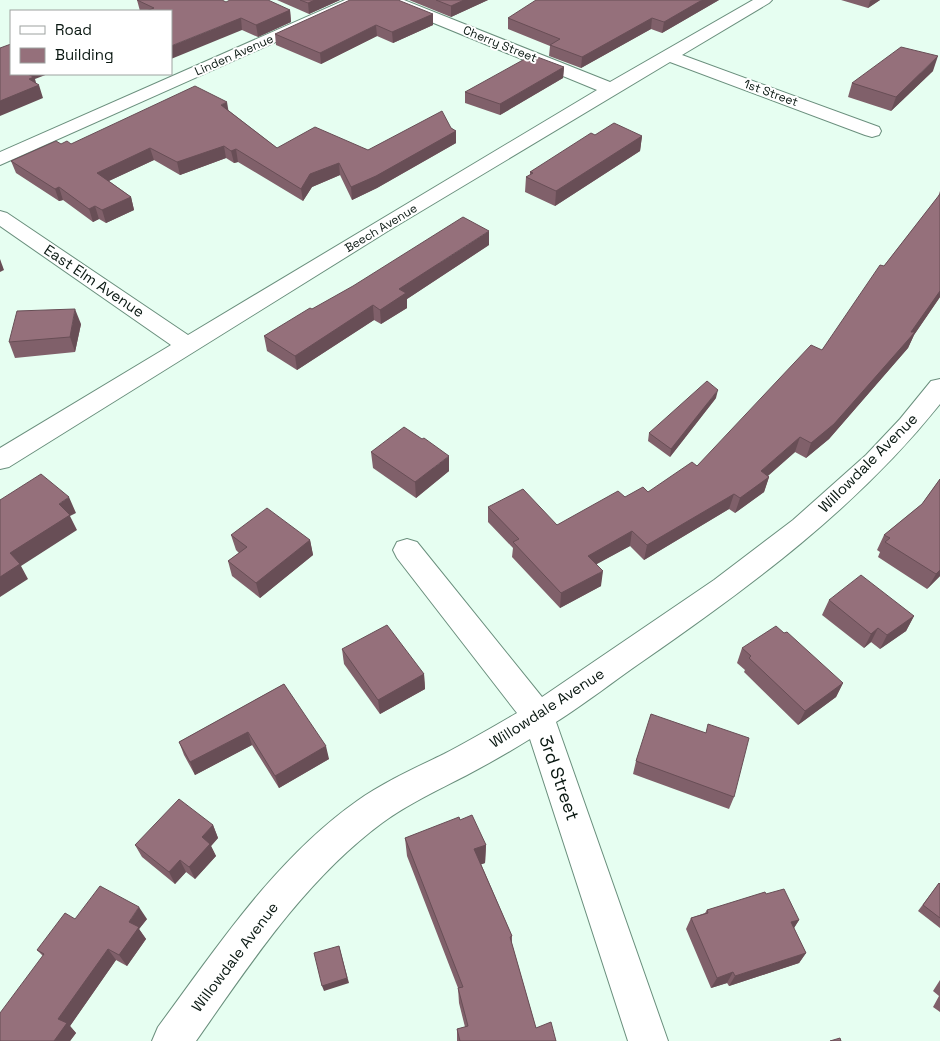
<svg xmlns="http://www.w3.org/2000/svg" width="940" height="1041" viewBox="0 0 940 1041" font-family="'Space Grotesk',sans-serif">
<rect width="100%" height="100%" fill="#e6fef1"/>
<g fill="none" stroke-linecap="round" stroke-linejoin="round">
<defs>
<g id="minor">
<path d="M345,0H366L363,3L0,165V152Z"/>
<path d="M382,0H404L610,82L753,0H772L769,3L682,55L879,127L881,131L879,135L872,137L865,135L670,62L388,231L9,467L0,469V448L171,345L0,226V211L7,213L188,335L597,90L385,3Z"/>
<path d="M940,379V404C857,508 751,586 643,661C614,681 586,703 556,722L668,1041H628L530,739C509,752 488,764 467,775C438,790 408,804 382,823C305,880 250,964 196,1041H152L158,1027C217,947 275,859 357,801C384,782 415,768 444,754C469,741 493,727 517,713L397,558L393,550L397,542L407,539L417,542L542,697L714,580L793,520L866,455L900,419L931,381Z"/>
</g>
</defs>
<use href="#minor" stroke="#6a8f7d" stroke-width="2"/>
<use href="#minor" fill="#fff" fill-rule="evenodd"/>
</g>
<g fill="#80606a">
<path d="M137,0L226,2L290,10L291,22L258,37L242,30L171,11H140Z"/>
<path d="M277,0H340L309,14Z"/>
<path d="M409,0H488L451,17Z"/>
<path d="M719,0L662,33L651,29L581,68L549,56L550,46L508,29V18Z"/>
<path d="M841,0H880L868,8Z"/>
<path d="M433,14V25L393,43L377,36L321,64L276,45L275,34Z"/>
<path d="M564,67L563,78L500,115L465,103V92Z"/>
<path d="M933,71L891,111L848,97L852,83Z"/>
<path d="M228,110L277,148L368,150L451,128L456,131V143L377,188L352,200L340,175L312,187L303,201L238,162L234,163L226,158L180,175L154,160L109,181L131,197L134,210L106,223L99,219L93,222L63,200L59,201L16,173L11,161L61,144H71Z"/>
<path d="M595,135L642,136L640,151L555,206L525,192L526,177L530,175V172Z"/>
<path d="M940,191V297L914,335L908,348L829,439L806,458L795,452L768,476L769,477L764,492L735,513L729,509L644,560L630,546L596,564L601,586L560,608L512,557L513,548L488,522V507L557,525L625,497L648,492L697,466L822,350L884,266L938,197Z"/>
<path d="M489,245L407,299V308L381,324L374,320L297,370L267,351L264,336L312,309Z"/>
<path d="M81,324L75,352L15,358L9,342Z"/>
<path d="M716,398L670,457L648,441L649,433Z"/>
<path d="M371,452L449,471L416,498L373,468Z"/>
<path d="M940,479V576L927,589L878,557L880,552L877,550L884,535L922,504Z"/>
<path d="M231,535L310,540L313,555L260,598L232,576L228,561L239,553L236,550Z"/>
<path d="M829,600L914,616L906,631L880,649L871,642L864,648L822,615Z"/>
<path d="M742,648L843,683L836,697L798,725L744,672L745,670L737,663Z"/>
<path d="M342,649L424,674L425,689L380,714L344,664Z"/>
<path d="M284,684L329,759L279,788L252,745L195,775L184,755L179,742Z"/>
<path d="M705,733L734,797L729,809L633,774L636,761Z"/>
<path d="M460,820L486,845L485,863L481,864L512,936V944L536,1028L556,1041H457V1029L465,1027L459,1003L458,988L407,856L405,838Z"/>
<path d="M213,825L218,838L211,846L216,856L195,879L186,872L175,884L142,857L135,845Z"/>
<path d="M939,883L940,884V928L918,911Z"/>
<path d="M766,894L799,920L794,928L806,953L799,963L729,986L727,983L711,988L686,929L691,918L705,913L707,910Z"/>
<path d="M75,919H147L139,929L146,939L127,966L116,960L70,1026L76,1033L70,1041H0L43,956L37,950Z"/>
<path d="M940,980V1012L933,1007L939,996L933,991Z"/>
</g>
<g fill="#684e56">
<path d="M315,0H340L309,14L308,3Z"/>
<path d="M464,0H488L451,17V6Z"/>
<path d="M702,0H719L662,33L664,22Z"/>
<path d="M872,0H880L868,8L870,1Z"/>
<path d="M290,10L291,22L258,37L256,25Z"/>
<path d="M433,14V25L393,43L392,32Z"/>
<path d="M241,18L242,30L171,59V46Z"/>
<path d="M652,18L651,29L581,68L582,57Z"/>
<path d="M376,25L377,36L321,64L320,53Z"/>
<path d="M938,56L933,71L891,111L896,97Z"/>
<path d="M564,67L563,78L500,115V104Z"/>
<path d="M22,74H48L35,79L37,86L39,85L43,98L0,116V101Z"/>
<path d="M227,102L229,114L221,105Z"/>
<path d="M456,131V143L377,188L352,200L351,187Z"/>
<path d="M642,136L640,151L555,206L556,191Z"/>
<path d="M224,146L226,158L180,175L177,162Z"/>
<path d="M150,148L154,160L100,185L97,173Z"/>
<path d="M236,149L238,162L234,163L231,151Z"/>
<path d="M339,163L340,175L312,187L303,201L301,189L310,174Z"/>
<path d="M59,187L63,200L59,201L55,189Z"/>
<path d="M131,197L134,210L106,223L102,210Z"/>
<path d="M95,206L99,219L93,222L89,209Z"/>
<path d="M489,231V245L407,299V308L381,324L380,310L399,289Z"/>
<path d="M0,259L4,270L0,272Z"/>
<path d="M940,291V297L914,335L908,348L829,439L806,458L811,443L911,332Z"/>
<path d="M373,305L374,320L297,370L295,356Z"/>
<path d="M75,309L81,324L75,352L70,337Z"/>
<path d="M718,390L716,398L670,457L671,449Z"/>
<path d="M800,437L795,452L756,486L761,471Z"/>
<path d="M449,456V471L416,498L415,482Z"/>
<path d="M769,477L764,492L735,513L740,498Z"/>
<path d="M734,494L729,509L644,560L647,545Z"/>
<path d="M69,497L76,513L70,516L77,530L21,566L28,579L0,597V577L10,553L59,504Z"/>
<path d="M632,531L630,546L586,570L588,556Z"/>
<path d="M310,540L313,555L260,598L256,583Z"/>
<path d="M940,570V576L927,589L936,574Z"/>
<path d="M603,571L601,586L560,608L561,593Z"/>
<path d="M914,616L906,631L880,649L887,635Z"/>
<path d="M878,628L871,642L864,648L871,634Z"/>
<path d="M424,674L425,689L380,714L378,700Z"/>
<path d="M843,683L836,697L798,725L805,711Z"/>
<path d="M248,732L252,745L195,775L190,762Z"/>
<path d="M326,746L329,759L279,788L275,776Z"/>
<path d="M213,825L218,838L211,846L216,856L195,879L189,867L202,837Z"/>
<path d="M486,845L485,863L474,867V849Z"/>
<path d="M180,860L186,872L175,884L169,872Z"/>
<path d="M139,907L147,919L139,929L146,939L127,966L119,955L129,922Z"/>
<path d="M799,920L792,931L791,922Z"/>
<path d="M339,946L349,983L324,991L322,986Z"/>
<path d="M108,949L116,960L70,1026L76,1033L70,1041H54L58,1019Z"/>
<path d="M806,953L799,963L729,986L735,976Z"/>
<path d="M733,972L727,983L711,988L717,978Z"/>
</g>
<g fill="#95707b" stroke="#684e56">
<path d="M137,0H222L226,2L230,0H268L290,10L256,25L241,18L171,46V11H146L154,8Z"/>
<path d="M300,0H315L308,3Z"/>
<path d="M350,0H398L433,14L392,32L376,25L320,53L275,34Z"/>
<path d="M436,0H464L451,6Z"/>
<path d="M536,0H702L664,22L652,18L582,57L550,45L560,39L508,18Z"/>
<path d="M11,44V74H27L34,77L29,79L39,85L0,101V48Z"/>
<path d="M901,47L938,56L896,97L852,83Z"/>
<path d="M532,55L564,67L500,104L465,92Z"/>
<path d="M195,86L227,102L221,105L277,148L315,127L368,150L442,111L451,128L456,131L376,176L351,187L339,163L310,174L301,189L236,149L231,151L224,146L177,162L150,148L97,173L131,197L102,210L95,206L89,209L59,187L55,189L11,161L56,141L61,144L67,141L71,144Z"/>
<path d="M614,123L642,136L556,191L526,177L533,173L530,172L591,133L595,135Z"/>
<path d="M940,194V291L911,332H915L834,424L811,443L800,437L761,471L769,477L740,498L734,494L647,545L632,531L588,556L603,571L561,593L513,542L519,539L488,507L523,489L557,525L618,491L625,497L643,487L648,492L692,462L697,466L811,345L822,350L880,265L884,266Z"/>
<path d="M463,217L489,231L399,289L406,293L380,310L373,305L295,356L264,336L310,308L312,309L353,286Z"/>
<path d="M75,309L70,337L9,342L17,311Z"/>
<path d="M707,381L718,390L671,449L649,433Z"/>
<path d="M404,427L422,439L424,438L449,456L415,482L371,452Z"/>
<path d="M41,474L69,497L59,504L70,515L10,553L20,564L0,577V500Z"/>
<path d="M940,479V570L936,574L885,542L890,538L884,535L922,504Z"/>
<path d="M267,508L310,540L256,583L228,561L247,547L231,535Z"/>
<path d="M861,575L914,616L887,635L878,628L871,634L829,600Z"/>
<path d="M387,625L424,674L378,700L342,649Z"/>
<path d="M776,626L784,633L787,632L843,683L805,711L749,658L751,656L742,648Z"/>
<path d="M284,684L326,746L275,776L248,732L190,762L179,742Z"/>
<path d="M651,714L706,733L708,724L749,738L734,797L636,761Z"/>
<path d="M179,799L213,825L202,837L210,844L189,867L180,860L169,872L135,845Z"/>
<path d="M472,815L486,845L474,849L512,936L510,937L536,1028L551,1022L556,1041H460L457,1029L468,1026L458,988L463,987L405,838L459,817L460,820Z"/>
<path d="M939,883L940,884V918L923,905Z"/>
<path d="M100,886L139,907L129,922L139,927L119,955L108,949L58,1019L67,1023L54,1041H0V1013L44,954L37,950L65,913L75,919Z"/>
<path d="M784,889L799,920L791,922L806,953L735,976L733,972L717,978L691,918L708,913L707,910L765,892L766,894Z"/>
<path d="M339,946L347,978L322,986L314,953Z"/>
<path d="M840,1038L841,1041H830Z"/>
</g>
<g text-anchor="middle" stroke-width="4" stroke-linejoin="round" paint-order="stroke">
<g font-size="12" fill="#091711" stroke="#fff">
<text transform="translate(500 44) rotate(22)" y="4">Cherry Street</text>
<text transform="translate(234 55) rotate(-24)" y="4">Linden Avenue</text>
<text transform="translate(771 93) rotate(20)" y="4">1st Street</text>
<text transform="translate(381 228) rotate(-31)" y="4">Beech Avenue</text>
</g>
<g font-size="15" fill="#091711" stroke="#fff">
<text transform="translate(94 281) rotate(34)" y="5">East Elm Avenue</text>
<text transform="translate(868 463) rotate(-45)" y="5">Willowdale Avenue</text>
<text transform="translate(547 708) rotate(-33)" y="5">Willowdale Avenue</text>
<text transform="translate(235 957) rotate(-53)" y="5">Willowdale Avenue</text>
</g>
<g font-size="18" fill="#091711" stroke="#fff">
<text transform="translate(559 778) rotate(71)" y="6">3rd Street</text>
</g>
</g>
<rect x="10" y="10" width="162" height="65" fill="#ffffff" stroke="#9da2a0"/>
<rect x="20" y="26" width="25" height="8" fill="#ffffff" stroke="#9da2a0"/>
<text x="55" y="35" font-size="15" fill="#091711">Road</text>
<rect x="20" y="48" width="25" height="15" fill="#95707b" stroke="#9da2a0"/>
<text x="55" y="60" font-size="15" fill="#091711">Building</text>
</svg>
